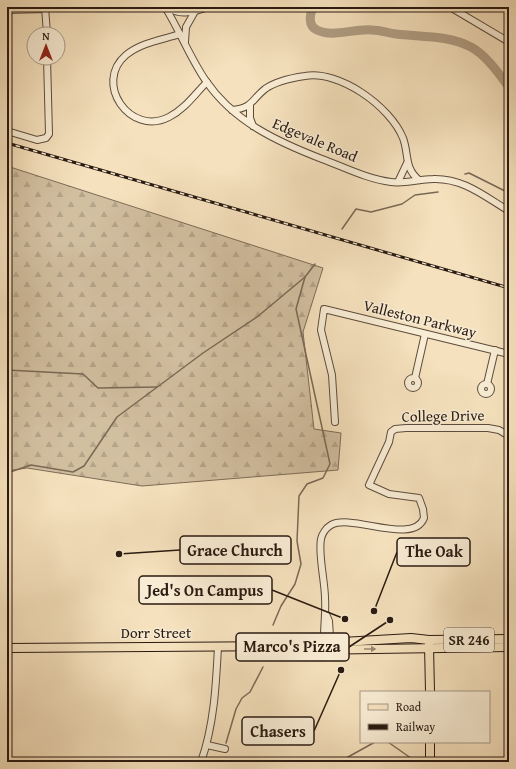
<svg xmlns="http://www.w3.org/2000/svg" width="516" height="769" viewBox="0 0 516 769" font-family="'Gentium Book Plus',serif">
<defs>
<pattern id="forest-firs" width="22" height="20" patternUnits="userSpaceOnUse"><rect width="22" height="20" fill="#d2bfa0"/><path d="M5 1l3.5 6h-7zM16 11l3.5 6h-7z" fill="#b4a489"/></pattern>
</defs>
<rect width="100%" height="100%" fill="#f5e1bd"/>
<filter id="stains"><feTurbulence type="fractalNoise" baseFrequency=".005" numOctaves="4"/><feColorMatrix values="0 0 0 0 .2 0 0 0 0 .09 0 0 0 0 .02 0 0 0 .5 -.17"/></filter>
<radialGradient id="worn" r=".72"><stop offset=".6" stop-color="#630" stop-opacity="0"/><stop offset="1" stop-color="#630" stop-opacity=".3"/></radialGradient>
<path fill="url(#forest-firs)" stroke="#7e6c58" d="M7,166L323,268L303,332L314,429L341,433L338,470L142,486L27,468L7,471Z"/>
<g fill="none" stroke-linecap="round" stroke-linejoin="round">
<g stroke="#7a6955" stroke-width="1.5">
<path d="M465,174L469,173L509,193"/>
<path d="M342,229L356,209L371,212L402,204L415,195L438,192"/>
<path d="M7,370L83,374L98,388L157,387"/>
<path d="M7,473L31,465L73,472L84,466L117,417L203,353L257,317L305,277"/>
<path d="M273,625L281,606L295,584L301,564L297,541L299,496L307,484L323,478L330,464L296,309L305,277L315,264"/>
<path d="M388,742L415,761"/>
<path d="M226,743L236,709L242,698L250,692L263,667"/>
<path d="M221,762L222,759L238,762"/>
<path d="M339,762L375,742"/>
</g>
<path stroke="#b09d83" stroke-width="9" d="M314,7C309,14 308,26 317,30C333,38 355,28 372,30C380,30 388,33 396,34C421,37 448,35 471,47C486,55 499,74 509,87"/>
<defs>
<g id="minor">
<path d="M45,7L47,34"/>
<path d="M165,7C180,31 190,58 206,81C234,122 278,142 322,159C344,167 367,179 391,182C405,184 419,179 433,179C463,178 484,196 509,211"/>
<path d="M167,7C181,17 195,11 209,7"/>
<path d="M450,7L509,42"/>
<path d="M7,10L46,9"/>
<path d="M180,34C162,40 142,42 126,55C93,83 130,137 169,117C185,109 195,94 207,82"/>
<path d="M185,42L186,27L194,13"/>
<path d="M250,105V118L253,126"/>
<path d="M232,110C253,108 251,100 265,89C276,81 291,78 305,76C339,70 390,106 403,138C409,154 404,168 419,180"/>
<path d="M7,131L37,140L46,138L49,134L47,58"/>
<path d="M398,182L407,163"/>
<circle cx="413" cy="383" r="5"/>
<path d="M415,378L425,334"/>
<path d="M487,384L495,350"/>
<circle cx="486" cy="389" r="5"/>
<path d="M335,422L332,375L321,330L324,309L509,354"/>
<path d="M326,614L329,621L330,637L327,639V642"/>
<path d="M327,639L324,637C324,624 326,611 325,598C325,582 318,554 321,539C322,534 326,528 331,525C351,513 413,546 424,518L423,509L419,498L389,494L369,485L389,442L391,432L395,429L406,428H488L499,430L509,436"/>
<path d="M207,745L225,749"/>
<path d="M201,762C214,725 216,686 218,647"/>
</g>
<g id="major">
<path d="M429,645L430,692"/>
<path d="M305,646L308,650L509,647"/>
<path d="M7,648L301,646L308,644L411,638L429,640L509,639"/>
<path d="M430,742V762"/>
</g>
</defs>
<use href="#minor" stroke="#5d4c3c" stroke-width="8"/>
<use href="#major" stroke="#2a1a11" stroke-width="10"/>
<use href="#minor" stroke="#f8ecd4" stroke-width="6"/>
<use href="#major" stroke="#f5e1bd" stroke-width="8"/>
<defs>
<path id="rail" d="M7,143L509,288"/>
</defs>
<use href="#rail" stroke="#2a1a11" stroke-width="3"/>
<use href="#rail" stroke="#f8ecd4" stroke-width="1.5" stroke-dasharray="4.5" stroke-linecap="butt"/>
</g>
<defs><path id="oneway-solid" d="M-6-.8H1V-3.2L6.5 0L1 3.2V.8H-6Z"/></defs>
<use fill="#9a8770" href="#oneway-solid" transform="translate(370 649)"/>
<g text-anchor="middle" stroke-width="3" stroke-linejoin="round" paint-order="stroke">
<rect fill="#f8ecd4" stroke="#68594c" stroke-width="1" x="444" y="628" width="50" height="24" rx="3"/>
<g font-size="14" font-weight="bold" fill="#2a1a11">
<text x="469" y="645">SR 246</text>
</g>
<g font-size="15" fill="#2a1a11" stroke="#f8ecd4">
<text transform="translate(315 140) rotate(23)" y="5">Edgevale Road</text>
<text transform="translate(420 319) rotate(14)" y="5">Valleston Parkway</text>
<text transform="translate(443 416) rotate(-1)" y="5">College Drive</text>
<text x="156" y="638">Dorr Street</text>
</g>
</g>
<path fill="none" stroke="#2a1a11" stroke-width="1.5" d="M119 554L180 550M374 611L397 552M345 619L272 590M390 620L349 647M341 670L314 731"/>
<g fill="#2a1a11" stroke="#f8ecd4" stroke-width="1.5">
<circle cx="119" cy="554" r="4"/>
<circle cx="374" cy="611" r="4"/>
<circle cx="345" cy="619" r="4"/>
<circle cx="390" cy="620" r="4"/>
<circle cx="341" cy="670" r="4"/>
</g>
<g fill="#f8ecd4" stroke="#2a1a11" stroke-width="1.5">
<rect x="180" y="536" width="111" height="28" rx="4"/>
<rect x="397" y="538" width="73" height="28" rx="4"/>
<rect x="139" y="576" width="133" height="28" rx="4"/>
<rect x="236" y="633" width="113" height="28" rx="4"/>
<rect x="242" y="717" width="72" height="28" rx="4"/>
</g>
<g font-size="16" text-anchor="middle" font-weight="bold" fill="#2a1a11">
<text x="235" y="556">Grace Church</text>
<text x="434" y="557">The Oak</text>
<text x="205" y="596">Jed's On Campus</text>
<text x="292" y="652">Marco's Pizza</text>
<text x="278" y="737">Chasers</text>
</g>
<rect width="516" height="769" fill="none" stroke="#f5e1bd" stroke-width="24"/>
<rect x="8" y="8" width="500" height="753" fill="none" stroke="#2a1a11" stroke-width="2"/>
<rect x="12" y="12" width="492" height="745" fill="none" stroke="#2a1a11"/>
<rect x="360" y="691" width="130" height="52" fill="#f8ecd4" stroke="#a69886"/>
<rect x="368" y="704" width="20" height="6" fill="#f5e1bd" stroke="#a69886"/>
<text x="396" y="711" font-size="12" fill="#2a1a11">Road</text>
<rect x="368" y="724" width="20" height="6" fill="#2a1a11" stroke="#a69886"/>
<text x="396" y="731" font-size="12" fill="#2a1a11">Railway</text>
<g transform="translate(46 46)"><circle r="19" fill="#f8ecd4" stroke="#a69886"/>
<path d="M0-3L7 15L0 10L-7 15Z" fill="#8f2418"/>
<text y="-6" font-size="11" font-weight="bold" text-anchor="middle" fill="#2a1a11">N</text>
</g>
<rect width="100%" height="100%" filter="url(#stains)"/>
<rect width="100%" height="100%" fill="url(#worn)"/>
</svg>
